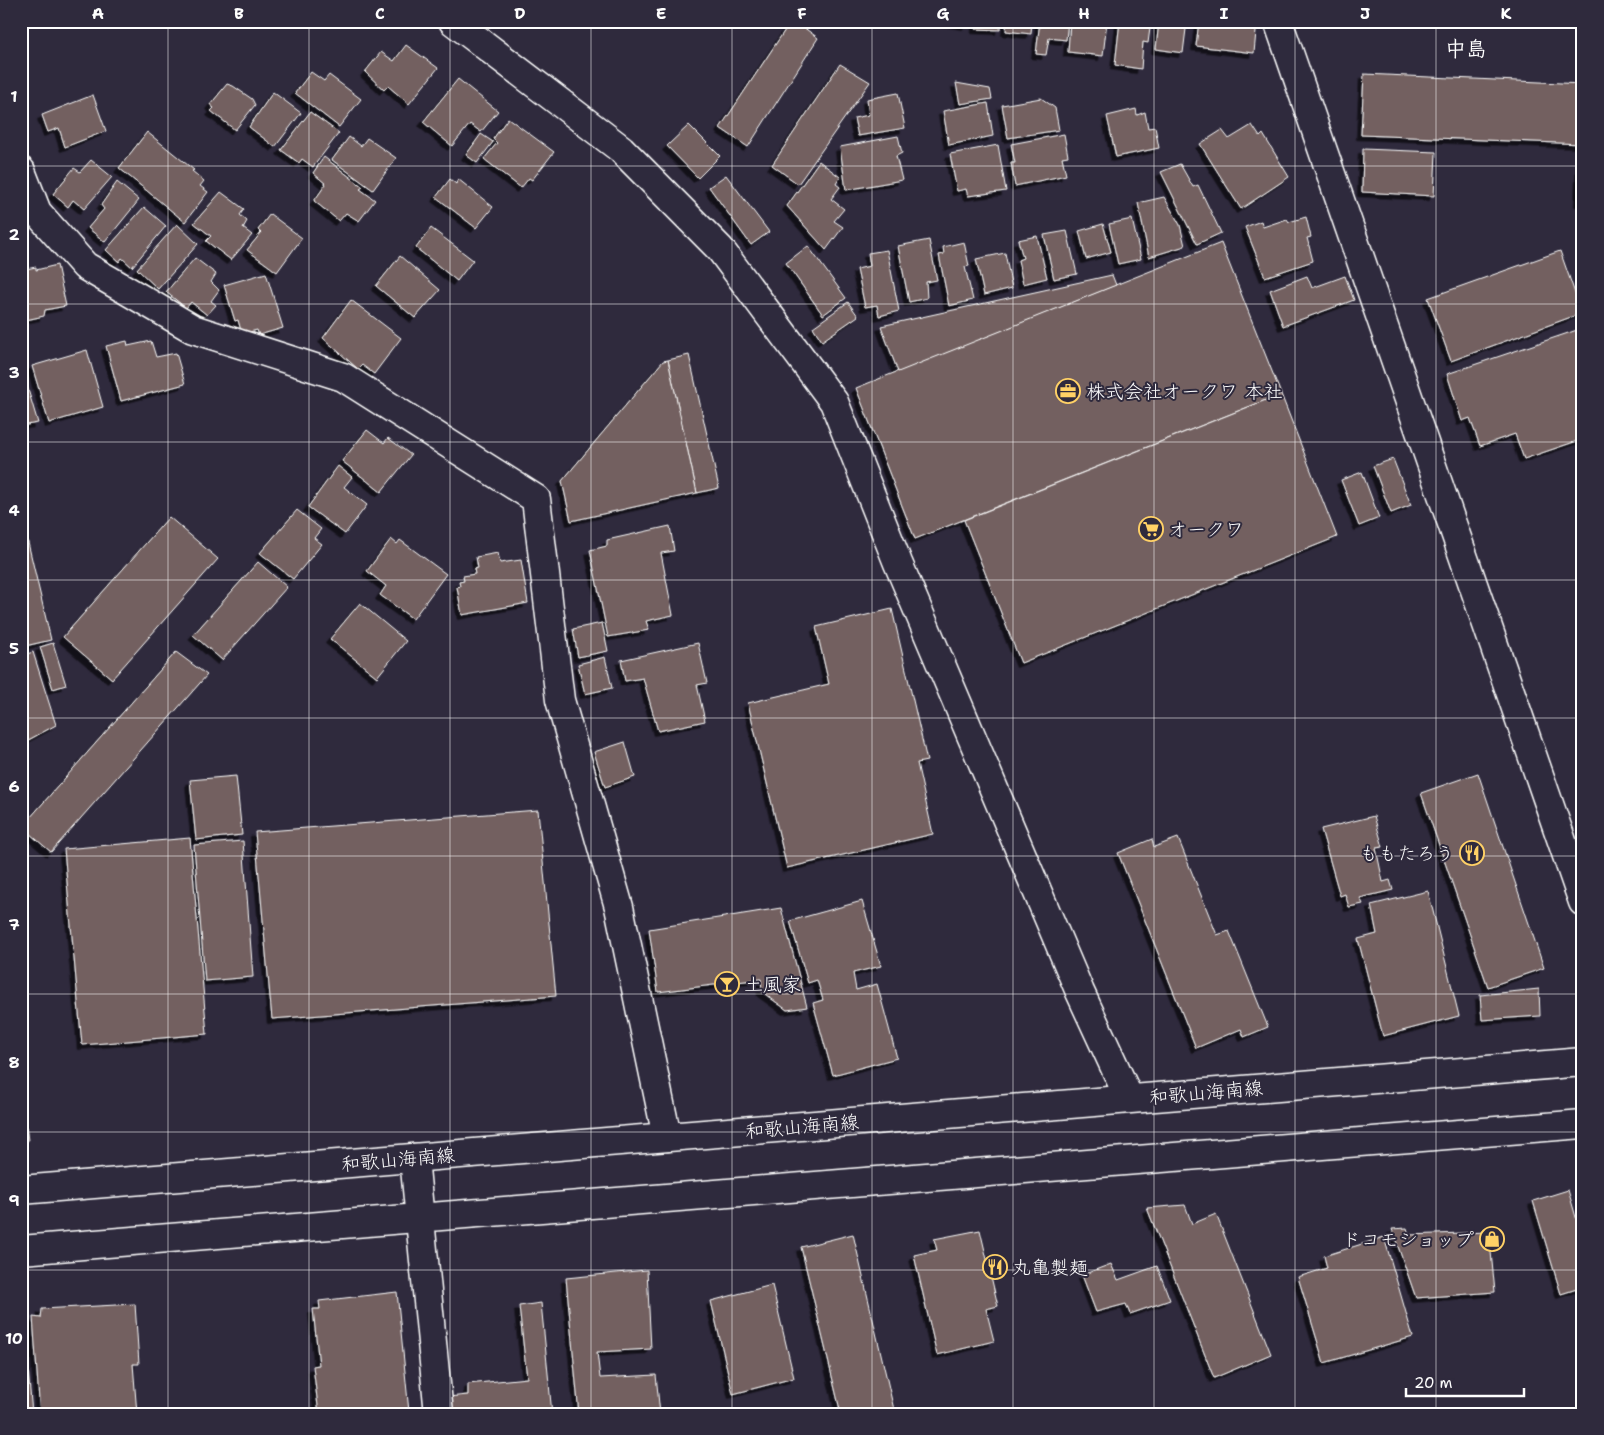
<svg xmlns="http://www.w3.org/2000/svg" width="1604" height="1435" viewBox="0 0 1604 1435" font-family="'Shantell Sans','Klee One',sans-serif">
<defs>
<filter id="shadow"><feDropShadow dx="-4.5" dy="4.5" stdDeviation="0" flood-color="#0009"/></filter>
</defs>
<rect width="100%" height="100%" fill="#2f2a3d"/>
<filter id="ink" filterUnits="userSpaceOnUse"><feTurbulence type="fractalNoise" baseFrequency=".02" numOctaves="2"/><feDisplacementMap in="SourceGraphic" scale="10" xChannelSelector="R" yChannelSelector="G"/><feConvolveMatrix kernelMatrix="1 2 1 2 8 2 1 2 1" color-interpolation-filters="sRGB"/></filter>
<g filter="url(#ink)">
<g fill="#736160" stroke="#fff" filter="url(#shadow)">
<path d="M791,21H795L818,38L748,147L720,128Z"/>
<path d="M943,21H968L967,25Z"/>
<path d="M976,21H1001L1000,30L976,29Z"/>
<path d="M1007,21H1032L1031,34L1006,31Z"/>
<path d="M1040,21H1068L1066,40L1049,38L1046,55L1036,54Z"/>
<path d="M1070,21H1107L1103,56L1068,52Z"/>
<path d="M1120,21H1151L1148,43L1143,42L1141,69L1115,65Z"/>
<path d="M1159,21H1187L1183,53L1156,49Z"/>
<path d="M1199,21H1257L1254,53L1196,46Z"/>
<path d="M406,45L438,68L409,104L388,86L384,90L365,72L381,52L394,61Z"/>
<path d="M840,64L870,82L798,184L772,165Z"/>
<path d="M311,72L324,81L329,75L361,99L339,127L295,93Z"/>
<path d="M1364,74L1583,84V144L1361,135Z"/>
<path d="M458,79L498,111L481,132L470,124L452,146L423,122Z"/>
<path d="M956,83L990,89L992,99L960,104Z"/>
<path d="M227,84L233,86L252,99L255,105L235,130L211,111L214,108L210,105Z"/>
<path d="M273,92L301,113L275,147L249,127Z"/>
<path d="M898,93L905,128L858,136L854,118L869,115L867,99Z"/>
<path d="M93,95L106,131L65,147L59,128L48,132L42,115Z"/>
<path d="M1041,98L1055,108L1059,130L1008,138L1002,105Z"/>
<path d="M988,103L993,136L949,145L943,111Z"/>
<path d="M1136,109L1137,115L1145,112L1148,128L1155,127L1159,148L1116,157L1107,116Z"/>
<path d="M310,112L339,133L313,167L302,159L299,163L281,150Z"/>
<path d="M508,118L554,152L532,180L529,178L521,188L484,159L497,143L493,139Z"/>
<path d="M689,125L720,156L698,178L667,146Z"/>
<path d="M1252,125L1260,137L1263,134L1289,177L1241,209L1200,144L1222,130L1229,139Z"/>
<path d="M147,132L194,170L192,171L204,181L200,186L208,192L185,222L119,168Z"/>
<path d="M481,134L493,142L477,163L466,155Z"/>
<path d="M1064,134L1068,156L1062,157L1066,175L1015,186L1011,163H1015L1011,144Z"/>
<path d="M898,136L902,153L896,156L902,180L846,190L840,147Z"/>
<path d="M349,137L361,146L367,138L396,158L373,190L332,160Z"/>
<path d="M998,145L1006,191L968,196L966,189L957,191L950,154Z"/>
<path d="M1363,149L1436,152L1434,196L1362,192Z"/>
<path d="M1581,155H1583V202H1579Z"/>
<path d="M324,157L363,187L360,189L375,200L359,221L346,213L339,221L314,201L326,184L313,173Z"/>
<path d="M91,160L112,177L84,209L73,200L68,207L53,194L74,168L80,172Z"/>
<path d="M819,161L840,177L836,184L840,187L831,199L844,209L834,221L843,227L826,250L787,206Z"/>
<path d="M1180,164L1193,187L1198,185L1221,233L1197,244L1161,172Z"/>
<path d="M726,175L769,232L751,245L709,187Z"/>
<path d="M450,179L456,184L458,179L493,207L476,228L436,197Z"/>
<path d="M117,182L139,200L105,242L88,228L104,209L101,205Z"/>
<path d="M221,192L244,209L240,215L247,221L243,228L252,235L231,260L206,241L211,236L194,223Z"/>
<path d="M1164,197L1180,225L1185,246L1149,257L1138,203Z"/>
<path d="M144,207L166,226L132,267L122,258L119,262L106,250Z"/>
<path d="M270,214L302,238L277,272L247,250L261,233L258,230Z"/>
<path d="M1306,217L1311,237L1307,238L1313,261L1265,277L1245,227L1261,221L1263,227L1287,219L1289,222Z"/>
<path d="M1132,219L1141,259L1118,264L1109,224Z"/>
<path d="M177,224L198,244L158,289L137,269Z"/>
<path d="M1103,224L1111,252L1086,259L1079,231Z"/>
<path d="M431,228L473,260L457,281L416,248Z"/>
<path d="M1067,231L1077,274L1054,279L1044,235Z"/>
<path d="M1037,236L1047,278L1023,284L1018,260L1023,258L1018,240Z"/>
<path d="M929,240L937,280L926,282L927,298L909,302L898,246Z"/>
<path d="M964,242L969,266L965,267L973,300L949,306L939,255L944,254L943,247Z"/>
<path d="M1221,243L1281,394L915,539L856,388Z"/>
<path d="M808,246L846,298L823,315L786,263Z"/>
<path d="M887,250L899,311L879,316L877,305L865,307L857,269L870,266L868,253Z"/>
<path d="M1560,251L1582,313L1451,361L1428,298Z"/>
<path d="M1005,253L1012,288L984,295L976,259Z"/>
<path d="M400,256L440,290L415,318L376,286Z"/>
<path d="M195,258L216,274L211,282L219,290L211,301L216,305L207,315L191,302L186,308L166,292Z"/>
<path d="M57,265L66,306L45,310L44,316L26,320L21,299V270L36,267V270Z"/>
<path d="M266,273L283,328L259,335L257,330L242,334L238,320L235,321L224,285Z"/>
<path d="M1112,275L1116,285L898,372L881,326Z"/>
<path d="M1307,276L1312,288L1345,276L1354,300L1283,326L1270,290Z"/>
<path d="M351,300L401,338L374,374L362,365L358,369L323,338Z"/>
<path d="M848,302L858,316L822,341L813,327Z"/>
<path d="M1583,328V439L1524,459L1515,434L1480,446L1470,418L1462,421L1447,374Z"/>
<path d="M127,341L128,346L151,341L156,357L176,353L185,384L121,401L106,346Z"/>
<path d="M87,350L103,407L49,423L32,366Z"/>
<path d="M689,355L719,488L697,493L668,360Z"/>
<path d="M668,360L697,493L571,521L562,481L663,361Z"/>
<path d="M21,366L38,423L21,426Z"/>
<path d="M1281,394L1337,537L1021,663L964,520Z"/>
<path d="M367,430L384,443L388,438L411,455L381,492L342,461Z"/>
<path d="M1393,459L1411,505L1391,513L1373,466Z"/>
<path d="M338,466L352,477L344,487L367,505L345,534L308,507Z"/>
<path d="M1362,472L1379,518L1359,526L1341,480Z"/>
<path d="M297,510L321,529L314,538L322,544L293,579L260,553Z"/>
<path d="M21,513L51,640L21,647Z"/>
<path d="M169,517L218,559L112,679L63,637Z"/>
<path d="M670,526L674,551L661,553L673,615L646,621L649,630L608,637L590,550L607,546V540Z"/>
<path d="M391,539L397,544L400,540L446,574L413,619L380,595L386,586L367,571Z"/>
<path d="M498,553L500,563L521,560L528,603L462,615L457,587L460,586L459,582L464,581L463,576L475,574L474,569L478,568L476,557Z"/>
<path d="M258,562L287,587L222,660L193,635Z"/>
<path d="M360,603L406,641L377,677L330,639Z"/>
<path d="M892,609L927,761L917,763L933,834L787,868L748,703L829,684L816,627Z"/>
<path d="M602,623L608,651L578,657L573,629Z"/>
<path d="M53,643L66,685L53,689L40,647Z"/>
<path d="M698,643L707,683L697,685L705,721L658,731L643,678L625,681L621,660Z"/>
<path d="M33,652L56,725L21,744V656Z"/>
<path d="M176,652L207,675L51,852L22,827Z"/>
<path d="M605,657L612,688L585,694L578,664Z"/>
<path d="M625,742L635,777L605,787L594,752Z"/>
<path d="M1478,773L1544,968L1488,987L1421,793Z"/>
<path d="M236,776L242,835L196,840L190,780Z"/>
<path d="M538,810L556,996L272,1019L255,832Z"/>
<path d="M1374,816L1383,847L1376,848L1383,882L1390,880L1393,890L1360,898L1363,904L1349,907L1345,894L1340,896L1321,829Z"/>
<path d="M190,838L207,1034L82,1045L64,849Z"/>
<path d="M1178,838L1217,935L1229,931L1268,1027L1244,1037L1241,1029L1196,1048L1118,853L1152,839L1154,847Z"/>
<path d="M243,841L253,977L205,981L194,845Z"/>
<path d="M1428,891L1459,1016L1383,1036L1358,939L1377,934L1371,905Z"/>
<path d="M862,901L881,966L853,973L856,990L877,984L897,1058L833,1075L813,1003L823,1000L817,980L808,983L790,921Z"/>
<path d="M781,908L807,1007L787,1010L762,992L761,979L658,992L649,929Z"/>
<path d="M1539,989L1540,1016L1482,1020L1480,995Z"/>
<path d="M21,1097H23L28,1141L21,1142Z"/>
<path d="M1568,1190L1583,1241V1287L1561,1294L1533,1201Z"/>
<path d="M1185,1205L1192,1224L1216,1214L1271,1354L1214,1378L1147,1208Z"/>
<path d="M1407,1228L1409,1235L1489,1232L1495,1292L1416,1298L1392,1229Z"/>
<path d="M980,1230L998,1306L986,1309L994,1341L937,1355L914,1255L937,1250L934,1239Z"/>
<path d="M853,1234L895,1414H841L801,1247Z"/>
<path d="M1384,1237L1413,1337L1324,1363L1298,1277L1327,1268L1324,1256Z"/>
<path d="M1111,1264L1118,1280L1157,1266L1170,1300L1130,1314L1126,1304L1096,1312L1082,1275Z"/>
<path d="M647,1270L651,1349L597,1352L600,1378L656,1375L660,1414H579L566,1278Z"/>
<path d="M772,1285L794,1378L733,1394L711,1301Z"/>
<path d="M397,1292L409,1412L319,1414L313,1366L319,1365L313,1309H320L319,1301Z"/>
<path d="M541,1303L552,1414H450L448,1397L468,1395V1384L527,1378L519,1306Z"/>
<path d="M135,1304L139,1364H133L137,1414H40L33,1317L41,1318L42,1309Z"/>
<path d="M21,1333H25L32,1414H21Z"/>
</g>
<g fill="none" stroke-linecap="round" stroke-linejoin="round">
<defs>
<g id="minor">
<path d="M453,21L621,149L720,249L834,402L898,563L1080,992L1129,1098"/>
<path d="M1278,21L1583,902"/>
<path d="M21,171L37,212L85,266L193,329L343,377L536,499L560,700L619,907L667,1137"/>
<path d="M414,1158L439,1414"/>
</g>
<g id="major">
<path d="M21,1190L1583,1062"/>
<path d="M21,1250L1583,1124"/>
</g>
</defs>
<use href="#minor" stroke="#fff" stroke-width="31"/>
<use href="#major" stroke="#fff" stroke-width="31"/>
<use href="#minor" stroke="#2f2a3d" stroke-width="28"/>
<use href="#major" stroke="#2f2a3d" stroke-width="28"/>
</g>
</g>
<path fill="none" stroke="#fff" stroke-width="1" stroke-opacity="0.55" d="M168,21V1414M309,21V1414M450,21V1414M591,21V1414M732,21V1414M872,21V1414M1013,21V1414M1154,21V1414M1295,21V1414M1436,21V1414M21,166H1583M21,304H1583M21,442H1583M21,580H1583M21,718H1583M21,856H1583M21,994H1583M21,1132H1583M21,1270H1583"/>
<defs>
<symbol id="office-ring" viewBox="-11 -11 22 22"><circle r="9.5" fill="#2f2a3d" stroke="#ffd166" stroke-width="1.5"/><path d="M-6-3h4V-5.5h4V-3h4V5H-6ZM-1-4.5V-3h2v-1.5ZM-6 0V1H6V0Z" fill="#ffd166"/></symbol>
<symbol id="supermarket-ring" viewBox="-11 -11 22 22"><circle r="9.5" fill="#2f2a3d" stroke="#ffd166" stroke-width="1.5"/><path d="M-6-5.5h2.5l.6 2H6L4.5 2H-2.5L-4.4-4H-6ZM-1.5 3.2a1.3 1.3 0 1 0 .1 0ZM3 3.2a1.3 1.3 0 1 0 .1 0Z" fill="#ffd166"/></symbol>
<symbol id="restaurant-ring" viewBox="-11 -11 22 22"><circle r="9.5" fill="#2f2a3d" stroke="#ffd166" stroke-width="1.5"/><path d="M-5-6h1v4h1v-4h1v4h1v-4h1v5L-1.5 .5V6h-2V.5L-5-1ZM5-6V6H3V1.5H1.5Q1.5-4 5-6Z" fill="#ffd166"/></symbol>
<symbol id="bar-ring" viewBox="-11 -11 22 22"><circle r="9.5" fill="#2f2a3d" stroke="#ffd166" stroke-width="1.5"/><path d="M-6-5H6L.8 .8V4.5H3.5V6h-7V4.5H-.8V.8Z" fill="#ffd166"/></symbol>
<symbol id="shop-ring" viewBox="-11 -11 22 22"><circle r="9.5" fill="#2f2a3d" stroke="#ffd166" stroke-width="1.5"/><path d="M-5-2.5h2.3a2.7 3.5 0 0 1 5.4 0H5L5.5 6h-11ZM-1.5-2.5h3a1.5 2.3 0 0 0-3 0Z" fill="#ffd166"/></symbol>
</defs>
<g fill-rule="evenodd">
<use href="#office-ring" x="1054" y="377" width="28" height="28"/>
<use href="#supermarket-ring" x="1137" y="515" width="28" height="28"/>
<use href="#restaurant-ring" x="1458" y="839" width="28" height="28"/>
<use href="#bar-ring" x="713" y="970" width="28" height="28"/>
<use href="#shop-ring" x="1478" y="1225" width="28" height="28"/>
<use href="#restaurant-ring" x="981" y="1253" width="28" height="28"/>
</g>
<g text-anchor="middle" stroke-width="4" stroke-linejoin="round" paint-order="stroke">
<g font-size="19" fill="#fff" stroke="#2f2a3d" text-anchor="start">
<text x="1086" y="398">株式会社オークワ 本社</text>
<text x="1168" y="536">オークワ</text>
<text x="1454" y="860" text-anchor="end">ももたろう</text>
<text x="744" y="991">土風家</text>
<text x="1474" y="1246" text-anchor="end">ドコモショップ</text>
<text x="1012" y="1274">丸亀製麺</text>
</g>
<g font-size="19" fill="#fff" stroke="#2f2a3d">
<text transform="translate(1206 1092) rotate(-5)" y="7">和歌山海南線</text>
<text transform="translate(802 1126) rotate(-5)" y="7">和歌山海南線</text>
<text transform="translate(398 1159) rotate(-5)" y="7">和歌山海南線</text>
</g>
<g font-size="21" font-weight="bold" fill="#fff" stroke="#2f2a3d">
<text x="1466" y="56">中島</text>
</g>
</g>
<rect width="1604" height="1435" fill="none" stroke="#2f2a3d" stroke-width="55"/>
<path d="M1406 1388v8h118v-8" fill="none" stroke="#ffffff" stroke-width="2.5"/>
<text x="1414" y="1388" font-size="15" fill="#ffffff" stroke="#2f2a3d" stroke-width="4" paint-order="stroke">20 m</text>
<rect x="28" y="28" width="1548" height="1380" fill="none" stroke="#fff" stroke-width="2"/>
<g font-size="16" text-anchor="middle" font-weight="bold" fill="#fff">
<text x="98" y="19">A</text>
<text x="239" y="19">B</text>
<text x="380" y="19">C</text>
<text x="520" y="19">D</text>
<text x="661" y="19">E</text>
<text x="802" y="19">F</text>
<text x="943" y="19">G</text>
<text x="1084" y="19">H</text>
<text x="1224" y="19">I</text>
<text x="1365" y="19">J</text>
<text x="1506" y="19">K</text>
<text x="14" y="102">1</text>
<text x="14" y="240">2</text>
<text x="14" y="378">3</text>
<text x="14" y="516">4</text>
<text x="14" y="654">5</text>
<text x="14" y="792">6</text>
<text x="14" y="930">7</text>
<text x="14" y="1068">8</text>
<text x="14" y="1206">9</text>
<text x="14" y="1344">10</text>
</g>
</svg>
